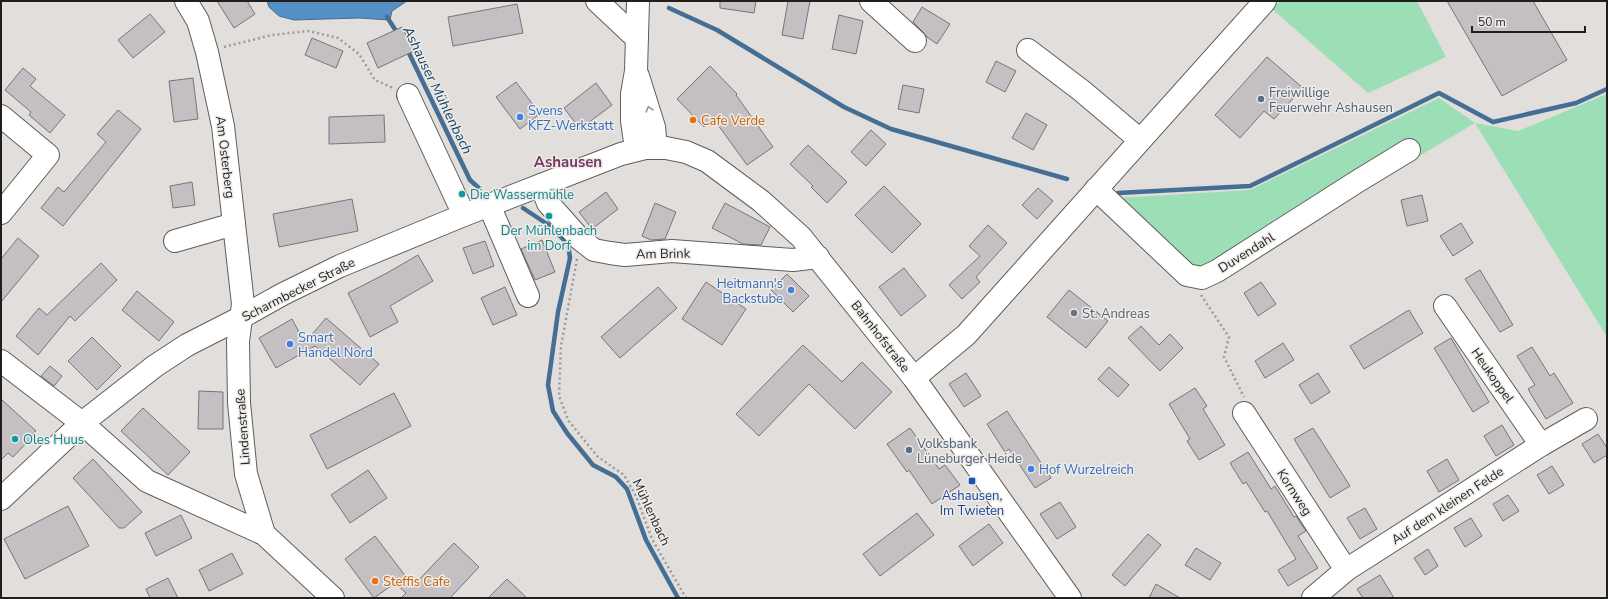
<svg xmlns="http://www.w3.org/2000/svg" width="1608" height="599" viewBox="0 0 1608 599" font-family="'Nunito Sans',sans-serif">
<rect width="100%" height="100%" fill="#e1dedb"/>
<g fill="#9cdeb6">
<path d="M1280,1H1417L1446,57L1368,93L1272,9Z"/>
<path d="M1607,94V337L1475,123L1416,158L1408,143L1212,268H1189L1117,198L1250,190L1439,98L1475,123L1518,131Z"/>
</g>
<path fill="#5490c5" stroke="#446e93" d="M267,1H407L392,11L390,20L359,18L294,20L279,16L269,7Z"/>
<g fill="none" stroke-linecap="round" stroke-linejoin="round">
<g stroke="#446e93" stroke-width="4.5">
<path d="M669,8L717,30L844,107L891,129L1067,179"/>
<path d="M387,17L398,34"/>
<path d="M407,49L470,180L481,190"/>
<path d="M1118,193L1250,186L1439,93L1493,122L1576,103L1607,89"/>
<path d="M523,208L550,226L568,244L570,258L558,312L548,385L553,411L567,433L593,465L616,477L627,489L646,540L678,598"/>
</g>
</g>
<g fill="#c3bfc2" stroke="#797577">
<path d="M217,1H247L255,14L234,28Z"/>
<path d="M720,1H756L754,13L720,8Z"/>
<path d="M788,1H810L803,39L782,35Z"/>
<path d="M1447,1H1533L1567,60L1502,96Z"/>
<path d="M517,4L523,33L453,46L448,17Z"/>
<path d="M922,7L950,24L937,44L927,37L923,32L913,22Z"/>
<path d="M150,14L165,32L133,58L118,40Z"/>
<path d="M839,15L863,21L856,54L832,49Z"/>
<path d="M402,27L414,51L378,68L367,43Z"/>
<path d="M312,38L343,51L336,68L305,55Z"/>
<path d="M1267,57L1303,88L1274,119L1264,111L1240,138L1215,115Z"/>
<path d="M996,61L1016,71L1005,92L986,82Z"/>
<path d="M710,66L737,94L736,95L773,147L747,165L713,118L704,127L677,99Z"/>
<path d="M23,68L36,79L30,86L65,115L50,133L29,115L31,112L5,90Z"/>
<path d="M193,78L198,119L174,122L169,81Z"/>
<path d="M516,82L540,114L520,129L496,97Z"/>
<path d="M596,83L612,105L580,129L564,108Z"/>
<path d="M903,85L924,89L919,113L898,109Z"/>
<path d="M118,110L141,129L63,226L41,208L58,187L64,192L106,142L97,134Z"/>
<path d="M1026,113L1047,125L1033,150L1012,138Z"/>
<path d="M384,115L385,142L329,144V117Z"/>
<path d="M871,130L886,144L866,166L851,152Z"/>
<path d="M808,145L847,182L827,203L811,187L813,186L790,164Z"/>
<path d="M192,182L195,205L173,208L170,186Z"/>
<path d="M884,186L921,224L892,253L855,215Z"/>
<path d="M1038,188L1053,201L1037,219L1022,205Z"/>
<path d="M606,192L618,209L592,229L579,212Z"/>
<path d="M1422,195L1428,221L1407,226L1401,200Z"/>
<path d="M352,199L358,231L279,247L273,214Z"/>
<path d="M655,203L676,212L665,239L651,240L642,236Z"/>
<path d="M725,203L770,227L761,245L743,244L712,228Z"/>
<path d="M1461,223L1473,243L1453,256L1440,236Z"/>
<path d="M988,225L1007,243L976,277L980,282L962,299L949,285L980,256L969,246Z"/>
<path d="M18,238L39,256L1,302V259Z"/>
<path d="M542,240L555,272L535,280L521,249Z"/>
<path d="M485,241L494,266L473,274L463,248Z"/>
<path d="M418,255L433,281L390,306L398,322L370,337L348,293L387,273Z"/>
<path d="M101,263L117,280L75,321L70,316L38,355L16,336L39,308L47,315Z"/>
<path d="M904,268L926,296L901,316L879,287Z"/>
<path d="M1480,270L1513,325L1500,332L1465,279Z"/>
<path d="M787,274L809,296L793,312L771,290Z"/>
<path d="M706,282L746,309L722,345L682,319Z"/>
<path d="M1261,282L1276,304L1258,316L1244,293Z"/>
<path d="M505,287L517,315L493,325L481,298Z"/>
<path d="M658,287L677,308L620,358L601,337Z"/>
<path d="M1069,290L1108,321L1086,348L1047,317Z"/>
<path d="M137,291L174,322L159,341L122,310Z"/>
<path d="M1409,310L1423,333L1364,369L1350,346Z"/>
<path d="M326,318L379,364L360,385L315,346L276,368L259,338L292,319L305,343Z"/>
<path d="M1141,326L1159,345L1170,334L1183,348L1160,371L1128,338Z"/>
<path d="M92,337L121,366L97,390L68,361Z"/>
<path d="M1451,338L1489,402L1473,412L1434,348Z"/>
<path d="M1283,343L1294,360L1265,378L1255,361Z"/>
<path d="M803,345L842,382L862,362L892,392L855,429L809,384L759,436L736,414Z"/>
<path d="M1532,347L1550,376L1554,373L1573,403L1546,419L1528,389L1535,385L1517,356Z"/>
<path d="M50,366L62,376L54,386L41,376Z"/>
<path d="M1109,367L1129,385L1118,397L1098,379Z"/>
<path d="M966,373L981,396L964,407L949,384Z"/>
<path d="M1318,373L1330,392L1311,404L1299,385Z"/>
<path d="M1195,388L1207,406L1203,409L1225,445L1199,460L1187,441L1190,439L1169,404Z"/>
<path d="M199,391L223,392V429H198Z"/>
<path d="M394,393L411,426L327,469L310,435Z"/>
<path d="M1,399L36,431L32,434L33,436L13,457L8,453L1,460Z"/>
<path d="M143,408L190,452L168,475L121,431Z"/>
<path d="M1007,411L1051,478L1035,488L1009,449L1005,452L987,424Z"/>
<path d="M1502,425L1514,445L1496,456L1484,436Z"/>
<path d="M910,428L939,469L945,465L960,485L932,504L909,470L907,472L887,444Z"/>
<path d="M1313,428L1350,486L1330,498L1294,439Z"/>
<path d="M1598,434L1607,448V455L1594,463L1582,444Z"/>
<path d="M1248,452L1271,489L1275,486L1294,517L1296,516L1306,531L1298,536L1318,568L1288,586L1278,570L1296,559L1267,511L1265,512L1246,482L1243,484L1230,463Z"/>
<path d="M93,459L142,512L124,528H119L73,478Z"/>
<path d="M1447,459L1459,480L1439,492L1427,471Z"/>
<path d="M1552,466L1564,485L1549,494L1537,475Z"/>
<path d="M368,470L387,498L350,523L331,495Z"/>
<path d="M1508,495L1519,511L1503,521L1493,504Z"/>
<path d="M1060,502L1076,527L1057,539L1040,514Z"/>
<path d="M68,506L89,546L25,579L4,539Z"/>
<path d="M1365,508L1377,529L1360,539L1347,518Z"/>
<path d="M917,513L934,535L880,576L863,554Z"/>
<path d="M181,515L192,538L156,556L145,533Z"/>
<path d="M1471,518L1482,536L1465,547L1454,528Z"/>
<path d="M989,524L1003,543L973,566L959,546Z"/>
<path d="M1148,534L1161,545L1125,586L1112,575Z"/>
<path d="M375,536L413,586L454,543L479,567L450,598H401L406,593L395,583L374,598L345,559Z"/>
<path d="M1196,548L1221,563L1210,580L1185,565Z"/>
<path d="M1428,549L1438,566L1425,575L1414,558Z"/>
<path d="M232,553L243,574L209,591L199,570Z"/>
<path d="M1380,575L1394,598H1363L1357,589Z"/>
<path d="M168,578L178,598H150L146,589Z"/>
<path d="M507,579L527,598H488Z"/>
<path d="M1156,584L1180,598H1149Z"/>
</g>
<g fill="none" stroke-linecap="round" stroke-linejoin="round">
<defs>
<g id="minor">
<path d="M186,1L198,21L207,52L223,126L243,304L238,341L239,403L246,474L264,534"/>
<path d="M597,1L631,33L637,37"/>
<path d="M871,1L915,41"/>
<path d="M1028,50L1082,91L1140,140"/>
<path d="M638,76L654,127L656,147"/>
<path d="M408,95L464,215"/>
<path d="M1,116L48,155L1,213"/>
<path d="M636,149L632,121V94L636,71L638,1"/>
<path d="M541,185L548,203L580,239L594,250L610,253L625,255L672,251L793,260L818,257"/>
<path d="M1096,189L1187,275L1202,278L1217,271L1358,181L1409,150"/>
<path d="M489,205L528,296"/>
<path d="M175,241L234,224"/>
<path d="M1445,306L1541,445"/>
<path d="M1,361L82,423L147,481L264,534L333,598"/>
<path d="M914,378L966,335L1265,1"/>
<path d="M1244,413L1346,570"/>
<path d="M1,499L82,423L155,366L187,345L240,318L283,294L340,266L464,215L621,154L645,148H666L686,152L707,161L761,201L801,237L914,378L1070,598"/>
<path d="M1313,598L1346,570L1541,445L1586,419"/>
</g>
</defs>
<use href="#minor" stroke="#605e5b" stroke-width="24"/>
<g stroke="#9c9a98" stroke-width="2.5" stroke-dasharray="2 3" stroke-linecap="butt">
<path d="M224,47L272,35L309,31L338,38L359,54L375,80L393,88"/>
<path d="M577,259L561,346L559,396L568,420L597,456L624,475L636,496L652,539L686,598"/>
<path d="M1201,295L1229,337L1224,357L1244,397"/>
</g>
<use href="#minor" stroke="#fff" stroke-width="22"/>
</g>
<defs><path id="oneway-chevron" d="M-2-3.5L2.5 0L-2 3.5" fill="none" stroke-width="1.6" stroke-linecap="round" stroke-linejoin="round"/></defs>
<use stroke="#9b9a9a" href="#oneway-chevron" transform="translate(649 109) rotate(-106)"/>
<g fill="#5c6f8a" stroke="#eeece8" stroke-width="1.5">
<circle cx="1261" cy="99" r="4"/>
<circle cx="909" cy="450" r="4"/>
</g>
<g fill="#3f7fe0" stroke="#eeece8" stroke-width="1.5">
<circle cx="520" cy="117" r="4"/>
<circle cx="791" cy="290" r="4"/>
<circle cx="290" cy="344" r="4"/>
<circle cx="1031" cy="469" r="4"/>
</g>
<g fill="#e8710a" stroke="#eeece8" stroke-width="1.5">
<circle cx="693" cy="120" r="4"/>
<circle cx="375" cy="581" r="4"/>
</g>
<g fill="#0f9aa8" stroke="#eeece8" stroke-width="1.5">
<circle cx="462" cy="194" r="4"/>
<circle cx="549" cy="216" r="4"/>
<circle cx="15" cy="439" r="4"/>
</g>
<circle fill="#6b7280" stroke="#eeece8" stroke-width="1.5" cx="1074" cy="313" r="4"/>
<rect fill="#1a4fb4" stroke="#eeece8" stroke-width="1.5" x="968" y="477" width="8" height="8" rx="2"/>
<g text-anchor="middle" stroke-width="3" stroke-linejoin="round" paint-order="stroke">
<g font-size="13" fill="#4e5e75" stroke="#eeece8" text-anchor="start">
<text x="1269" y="97">Freiwillige<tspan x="1269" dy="15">Feuerwehr Ashausen</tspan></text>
<text x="917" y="448">Volksbank<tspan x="917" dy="15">Lüneburger Heide</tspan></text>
</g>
<g font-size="13" fill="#366cbe" stroke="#eeece8" text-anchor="start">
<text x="528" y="115">Svens<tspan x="528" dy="15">KFZ-Werkstatt</tspan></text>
<text x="783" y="288" text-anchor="end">Heitmann's<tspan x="783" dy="15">Backstube</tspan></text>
<text x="298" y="342">Smart<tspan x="298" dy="15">Handel Nord</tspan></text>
<text x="1039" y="474">Hof Wurzelreich</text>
</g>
<g font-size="13" fill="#c56008" stroke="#eeece8" text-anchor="start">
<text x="701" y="125">Cafe Verde</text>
<text x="383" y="586">Steffis Cafe</text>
</g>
<g font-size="13" fill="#201f1e" stroke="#eeece8">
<text transform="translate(226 157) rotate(83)" y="5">Am Osterberg</text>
<text transform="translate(1246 252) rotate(-32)" y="5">Duvendahl</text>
<text transform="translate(663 253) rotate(-1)" y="5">Am Brink</text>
<text transform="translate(298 289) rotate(-27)" y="5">Scharmbecker Straße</text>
<text transform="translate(881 336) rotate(52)" y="5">Bahnhofstraße</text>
<text transform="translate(1493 375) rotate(55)" y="5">Heukoppel</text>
<text transform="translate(242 427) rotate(-94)" y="5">Lindenstraße</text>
<text transform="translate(1295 492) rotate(57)" y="5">Kornweg</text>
<text transform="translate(1447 505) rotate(-33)" y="5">Auf dem kleinen Felde</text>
<text transform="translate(652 512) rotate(65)" y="5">Mühlenbach</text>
</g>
<g font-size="13" fill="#0d838f" stroke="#eeece8" text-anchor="start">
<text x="470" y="199">Die Wassermühle</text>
<text x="549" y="235" text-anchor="middle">Der Mühlenbach<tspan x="549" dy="15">im Dorf</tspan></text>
<text x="23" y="444">Oles Huus</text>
</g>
<g font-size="13" fill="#5b616d" stroke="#eeece8" text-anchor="start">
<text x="1082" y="318">St. Andreas</text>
</g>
<g font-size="13" fill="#164399" stroke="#eeece8">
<text x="972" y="500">Ashausen,<tspan x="972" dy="15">Im Twieten</tspan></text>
</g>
<g font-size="14" font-style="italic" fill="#134064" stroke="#eeece8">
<text transform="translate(438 90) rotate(64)" y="5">Ashauser Mühlenbach</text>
</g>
<g font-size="15" font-weight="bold" fill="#773960" stroke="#eeece8">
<text x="568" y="167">Ashausen</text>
</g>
</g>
<rect width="1608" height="599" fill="none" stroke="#201f1e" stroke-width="4"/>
<path d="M1472 26v6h113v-6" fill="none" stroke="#201f1e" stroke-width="2"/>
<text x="1478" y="26" font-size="12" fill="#201f1e" stroke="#eeece8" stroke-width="3" paint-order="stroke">50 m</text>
</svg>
